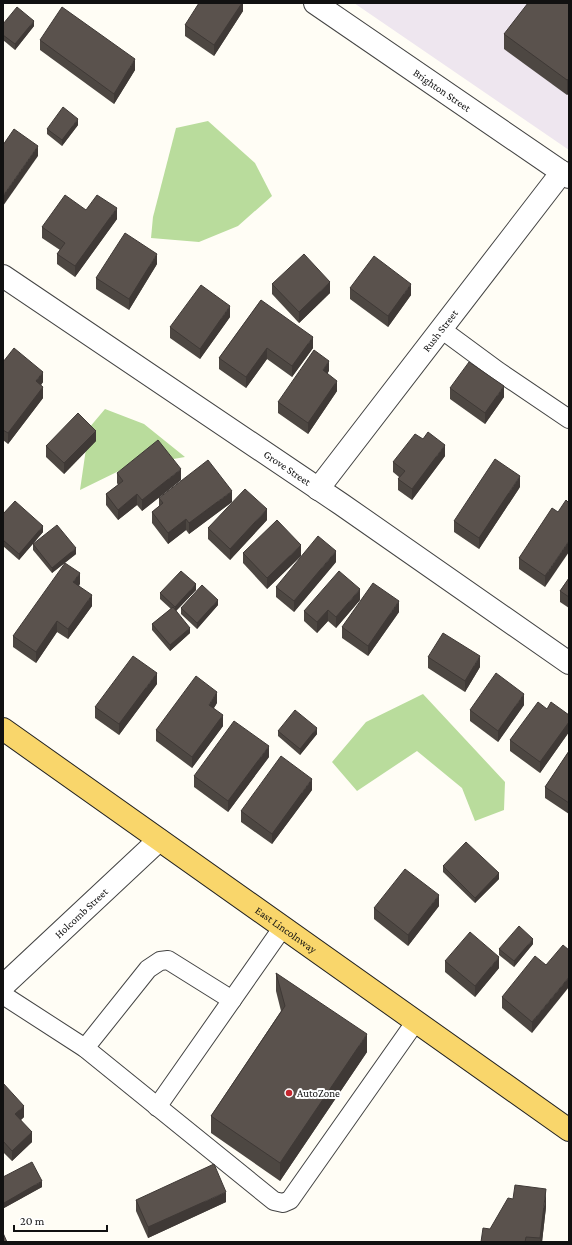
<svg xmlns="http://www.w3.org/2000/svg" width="572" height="1245" viewBox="0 0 572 1245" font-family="'Crimson Pro',serif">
<rect width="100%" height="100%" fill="#fffdf5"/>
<path fill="#eee6ef" d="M354,3H569V150Z"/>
<g fill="#b9dc9c">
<path d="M208,121L255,163L272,196L238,226L199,242L151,238L153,217L176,128Z"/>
<path d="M105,409L144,424L185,457L127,467L80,490L89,428Z"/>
<path d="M423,694L505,782L504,810L475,821L462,788L417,751L357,791L332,762L366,722Z"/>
</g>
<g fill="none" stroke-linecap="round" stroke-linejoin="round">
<defs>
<g id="service">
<path d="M441,329L498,371L569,419"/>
<path d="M3,995L85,1048L274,1201L283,1203L290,1200L416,1021"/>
<path d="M85,1048L148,969L160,961L168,960L232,1000"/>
<path d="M157,1107L283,927"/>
</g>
<g id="minor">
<path id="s1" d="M315,3L569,177"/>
<path id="s2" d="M3,276L341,504L569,663"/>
<path id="s3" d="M318,489L562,172"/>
<path id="s4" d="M3,986L159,840"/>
</g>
<g id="primary">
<path id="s5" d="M3,729L569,1130"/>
</g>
</defs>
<use href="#service" stroke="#444" stroke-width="20"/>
<use href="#minor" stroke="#444" stroke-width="24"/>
<use href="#primary" stroke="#222" stroke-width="24"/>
<use href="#service" stroke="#fff" stroke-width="18"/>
<use href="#minor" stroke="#fff" stroke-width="22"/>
<use href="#primary" stroke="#f9d66b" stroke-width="22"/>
</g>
<g fill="#4d4742">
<path d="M243,3V11L214,56L185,36V25Z"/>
<path d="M569,3V93L567,95L504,49V34Z"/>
<path d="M3,24L34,26L15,50L3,40Z"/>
<path d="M40,40L135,70L114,104L40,50Z"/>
<path d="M78,125L62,146L47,134V129Z"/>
<path d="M86,210L117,219L75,277L57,264V254L60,250L42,238V227Z"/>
<path d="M157,264L129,310L96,289V278Z"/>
<path d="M272,284L330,293L299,323L272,294Z"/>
<path d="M350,288L411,295L388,327L350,299Z"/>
<path d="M261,300L313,348L292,377L267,359L246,388L219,369V358Z"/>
<path d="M230,317L200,359L170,338V327Z"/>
<path d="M3,362L43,382L41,385L43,398L8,444L3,440Z"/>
<path d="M329,371L327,373L337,391L308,434L278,413V402Z"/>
<path d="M450,388L504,397L485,424L450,399Z"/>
<path d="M96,441L64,474L46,457V446Z"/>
<path d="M445,456L412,500L398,490V479L399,477L393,472V462Z"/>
<path d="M117,473L181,480L142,511L137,505L118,520L106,505V494L118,485L117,483Z"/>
<path d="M520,487L479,549L454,532V521Z"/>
<path d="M159,498L232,502L189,534L186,530L168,544L152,523V512L159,506Z"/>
<path d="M558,512L545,587L519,569V558Z"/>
<path d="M3,514L43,532L19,560L3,546Z"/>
<path d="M267,520L230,560L208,539V528Z"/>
<path d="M33,544L76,554L52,573L33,550Z"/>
<path d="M243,553L301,556L267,589L243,563Z"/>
<path d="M336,562L294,612L276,597V587Z"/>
<path d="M569,578V608L560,602V591Z"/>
<path d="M80,584L79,586L92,606L68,639L57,632L36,663L13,647V636Z"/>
<path d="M196,590L176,611L190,633L170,651L152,630V624L171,609L160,599V593Z"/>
<path d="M360,600L336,628L328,621L317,633L304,621V611Z"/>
<path d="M218,605L197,629L181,614V608Z"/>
<path d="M399,612L368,656L342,638V627Z"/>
<path d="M428,657L480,667L465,692L428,668Z"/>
<path d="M157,684L119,735L95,718V707Z"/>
<path d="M217,703L214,708L223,726L192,768L156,741V730Z"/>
<path d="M524,705L498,742L470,721V710Z"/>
<path d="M547,709L569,715V732L540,773L510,751V740Z"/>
<path d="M278,731L317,734L300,755L278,736Z"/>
<path d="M569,751V814L545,798V787Z"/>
<path d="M269,757L228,812L194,787V776Z"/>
<path d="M312,790L272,844L241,822V811Z"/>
<path d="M443,866L499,879L475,903L443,872Z"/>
<path d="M439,906L408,946L374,919V908Z"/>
<path d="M533,944L514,967L499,955V949Z"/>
<path d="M445,961L499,968L475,997L445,972Z"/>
<path d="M546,965L532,1033L502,1008V997Z"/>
<path d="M276,973L367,1052L280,1181L211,1133V1116L281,1011L276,991Z"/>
<path d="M3,1083L24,1117L21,1120L32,1142L12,1161L3,1152Z"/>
<path d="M3,1177L42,1187L4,1208L3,1207Z"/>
<path d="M136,1200L226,1202L148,1238L136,1211Z"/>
<path d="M546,1207L542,1242H481L490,1229Z"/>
</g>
<g fill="#3f3936">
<path d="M242,3H243V11L214,56V45Z"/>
<path d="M34,21V26L15,50V44Z"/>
<path d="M135,59V70L114,104V94Z"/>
<path d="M569,78V93L567,95V80Z"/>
<path d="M78,119V125L62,146V140Z"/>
<path d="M38,146V156L3,206V196Z"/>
<path d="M117,208V219L75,277V266Z"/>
<path d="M157,254V264L129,310V299Z"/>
<path d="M330,282V293L299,323V312Z"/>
<path d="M411,284V295L388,327V316Z"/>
<path d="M230,306V317L200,359V349Z"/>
<path d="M313,337V348L292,377V366Z"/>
<path d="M267,348V359L246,388V377Z"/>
<path d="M329,361V371L323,381V370Z"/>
<path d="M43,372V382L36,392V381Z"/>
<path d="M337,381V391L308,434V423Z"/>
<path d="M504,386V397L485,424V413Z"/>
<path d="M43,387V398L8,444V433Z"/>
<path d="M96,431V441L64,474V463Z"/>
<path d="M445,445V456L412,500V489Z"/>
<path d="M181,469V480L142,511V500Z"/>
<path d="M520,476V487L479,549V538Z"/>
<path d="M232,491V502L189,534V523Z"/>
<path d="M137,494V505L118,520V510Z"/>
<path d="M267,509V520L230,560V549Z"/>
<path d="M186,519V530L168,544V533Z"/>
<path d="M43,526V532L19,560V554Z"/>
<path d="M569,541V552L545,587V576Z"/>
<path d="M301,545V556L267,589V578Z"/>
<path d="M76,548V554L52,573V568Z"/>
<path d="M336,551V562L294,612V601Z"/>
<path d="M80,573V584L73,593V582Z"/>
<path d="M196,584V590L175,612V607Z"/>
<path d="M360,589V600L336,628V617Z"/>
<path d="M92,595V606L68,639V629Z"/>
<path d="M218,600V605L197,629V623Z"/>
<path d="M399,601V612L368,656V646Z"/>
<path d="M328,610V621L317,633V622Z"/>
<path d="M57,621V632L36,663V652Z"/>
<path d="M190,628V633L170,651V645Z"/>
<path d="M480,656V667L465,692V681Z"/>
<path d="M157,673V684L119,735V724Z"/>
<path d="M217,692V703L209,715V705Z"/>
<path d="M524,694V705L498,742V731Z"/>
<path d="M223,715V726L192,768V757Z"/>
<path d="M569,722V732L540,773V762Z"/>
<path d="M317,728V734L300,755V749Z"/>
<path d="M269,746V757L228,812V801Z"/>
<path d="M312,779V790L272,844V834Z"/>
<path d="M499,873V879L475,903V898Z"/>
<path d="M439,895V906L408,946V935Z"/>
<path d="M533,939V944L514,967V961Z"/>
<path d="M499,957V968L475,997V986Z"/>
<path d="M569,977V987L532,1033V1022Z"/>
<path d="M367,1034V1052L280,1181V1163Z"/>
<path d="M24,1106V1117L15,1125V1114Z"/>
<path d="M32,1132V1142L12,1161V1151Z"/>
<path d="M42,1181V1187L4,1208V1203Z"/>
<path d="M546,1189V1207L542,1242H540Z"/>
<path d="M226,1192V1202L148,1238V1227Z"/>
</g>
<g fill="#5a524d" stroke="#3f3936">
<path d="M199,3H242L214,45L185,25Z"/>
<path d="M528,3H569V78L567,80L504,34Z"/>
<path d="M17,7L34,21L15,44L3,35V24Z"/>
<path d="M62,7L135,59L114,94L40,40Z"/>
<path d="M63,107L78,119L62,140L47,129Z"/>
<path d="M14,129L38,146L3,196V145Z"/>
<path d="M65,195L86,210L97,195L117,208L75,266L57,254L65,243L42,227Z"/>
<path d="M125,233L157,254L129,299L96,278Z"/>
<path d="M304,254L330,282L299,312L272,284Z"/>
<path d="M374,256L411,284L388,316L350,288Z"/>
<path d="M201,285L230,306L200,349L170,327Z"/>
<path d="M261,300L313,337L292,366L267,348L246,377L219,358Z"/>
<path d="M14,348L43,372L36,381L43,387L8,433L3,430V362Z"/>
<path d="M314,350L329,361L323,370L337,381L308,423L278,402Z"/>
<path d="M469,362L504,386L485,413L450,388Z"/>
<path d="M78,413L96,431L64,463L46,446Z"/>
<path d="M428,432L445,445L412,489L398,479L405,471L393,462L415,434L423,439Z"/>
<path d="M158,440L181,469L142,500L137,494L118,510L106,494L123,481L117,473Z"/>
<path d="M495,459L520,476L479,538L454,521Z"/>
<path d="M208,460L232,491L189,523L186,519L168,533L152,512L163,503L159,498Z"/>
<path d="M245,489L267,509L230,549L208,528Z"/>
<path d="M566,500L569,503V541L545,576L519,558L552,508L558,512Z"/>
<path d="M15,501L43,526L19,554L3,540V514Z"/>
<path d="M277,520L301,545L267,578L243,553Z"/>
<path d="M57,525L76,548L52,568L33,544Z"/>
<path d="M318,536L336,551L294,601L276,587Z"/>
<path d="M65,563L80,573L73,582L92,595L68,629L57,621L36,652L13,636Z"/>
<path d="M181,571L196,584L175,607L160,593Z"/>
<path d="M339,571L360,589L336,617L328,610L317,622L304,611Z"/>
<path d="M569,578V597L560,591Z"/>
<path d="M373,583L399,601L368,646L342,627Z"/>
<path d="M202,585L218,600L197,623L181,608Z"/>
<path d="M173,607L190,628L170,645L152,624Z"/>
<path d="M443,633L480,656L465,681L428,657Z"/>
<path d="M133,656L157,673L119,724L95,707Z"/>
<path d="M496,673L524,694L498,731L470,710Z"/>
<path d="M196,676L217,692L209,705L223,715L192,757L156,730Z"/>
<path d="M538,702L547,709L551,702L569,715V722L540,762L510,740Z"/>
<path d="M295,710L317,728L300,749L278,731Z"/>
<path d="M234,721L269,746L228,801L194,776Z"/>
<path d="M569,751V803L545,787Z"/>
<path d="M281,756L312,779L272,834L241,811Z"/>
<path d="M466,842L499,873L475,898L443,866Z"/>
<path d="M405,869L439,895L408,935L374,908Z"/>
<path d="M519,926L533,939L514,961L499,949Z"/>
<path d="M470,932L499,957L475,986L445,961Z"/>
<path d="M563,945L569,950V977L532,1022L502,997L535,956L546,965Z"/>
<path d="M276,973L367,1034L280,1163L211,1116L285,1006Z"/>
<path d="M3,1083L24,1106L15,1114L32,1132L12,1151L3,1141Z"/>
<path d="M32,1162L42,1181L4,1203L3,1201V1177Z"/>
<path d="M214,1164L226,1192L148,1227L136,1200Z"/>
<path d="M515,1185L546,1189L540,1238L526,1237L525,1242H481L483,1228L490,1229L508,1198L513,1199Z"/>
<path d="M3,1233L7,1242H3Z"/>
</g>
<circle fill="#c4262e" stroke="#fff" stroke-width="1.5" cx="289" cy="1093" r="4"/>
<g text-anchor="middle" stroke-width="4" stroke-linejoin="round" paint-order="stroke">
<g font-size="11" fill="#111" stroke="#fff">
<text dy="4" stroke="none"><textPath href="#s1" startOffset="154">Brighton Street</textPath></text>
<text dy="4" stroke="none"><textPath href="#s3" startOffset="200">Rush Street</textPath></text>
<text dy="4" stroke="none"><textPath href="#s2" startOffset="343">Grove Street</textPath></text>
<text dy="4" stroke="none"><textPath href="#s4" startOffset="107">Holcomb Street</textPath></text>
<text dy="4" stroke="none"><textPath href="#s5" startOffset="347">East Lincolnway</textPath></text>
</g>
<g font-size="11" fill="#111" stroke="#fff" text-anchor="start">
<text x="297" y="1097">AutoZone</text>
</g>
</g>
<rect width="572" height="1245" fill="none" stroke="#111111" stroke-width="8"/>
<path d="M14 1225v6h93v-6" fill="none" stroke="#111111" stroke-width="2"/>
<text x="20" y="1225" font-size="12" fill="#111111" stroke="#ffffff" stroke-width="3" paint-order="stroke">20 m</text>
</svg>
